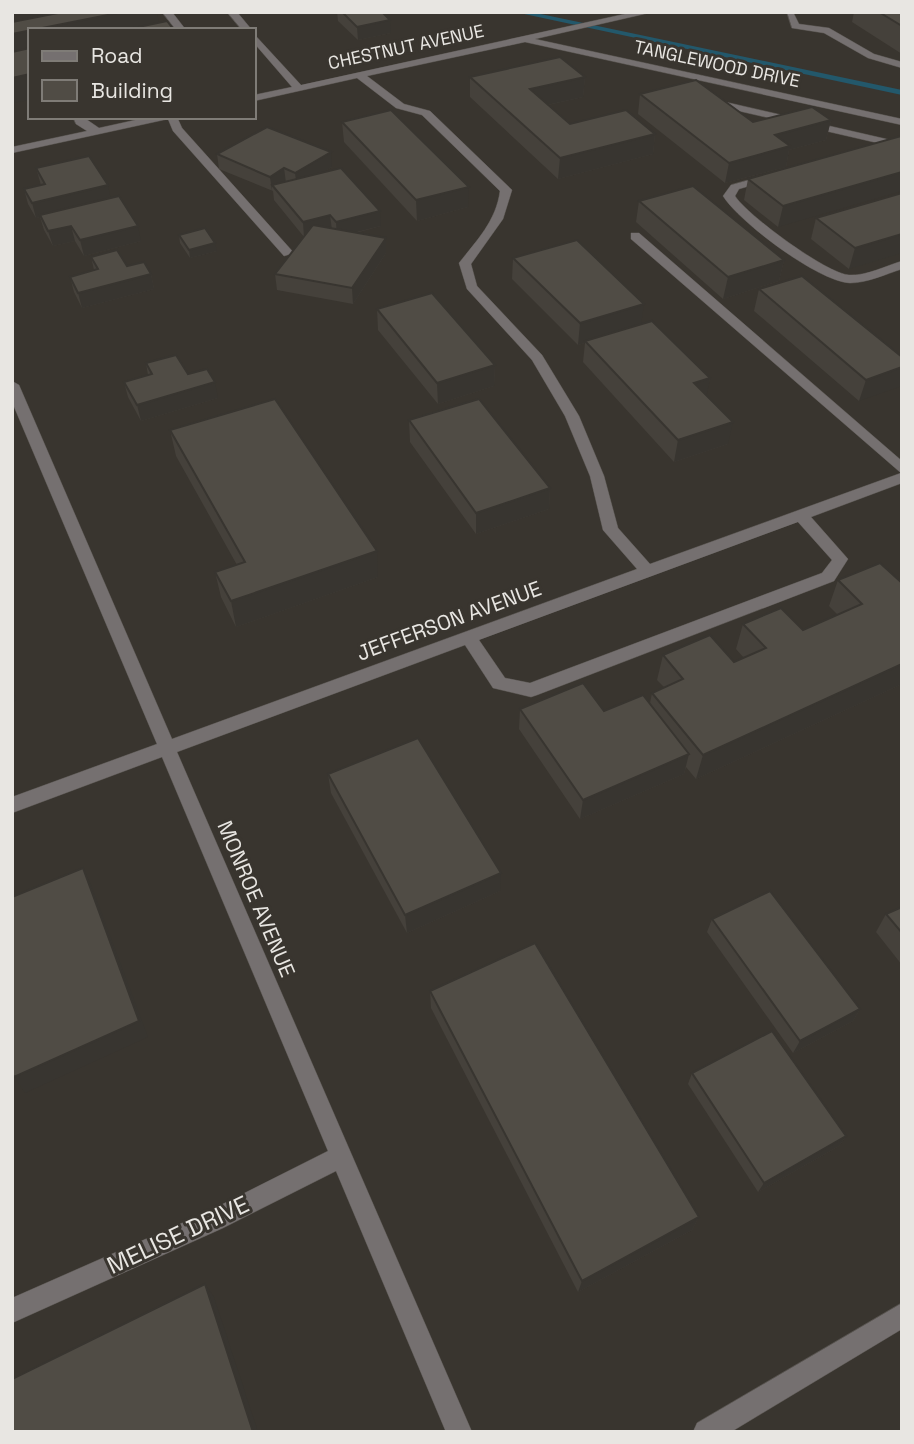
<svg xmlns="http://www.w3.org/2000/svg" width="914" height="1444" viewBox="0 0 914 1444" font-family="'Space Grotesk',sans-serif">
<rect width="100%" height="100%" fill="#39352f"/>
<g fill="none" stroke-linecap="round" stroke-linejoin="round">
<path fill="#23586b" fill-rule="evenodd" d="M515,12H531L902,90V95Z"/>
<defs>
<g id="minor">
<path d="M162,12H172L186,30H176Z"/>
<path d="M227,12H237L252,30H242Z"/>
<path d="M634,12H653L535,39L902,119V125L525,42L367,76L404,104L430,111L512,190L503,219L471,264L477,286L542,355L579,416L604,476L618,528L650,564L901,473L631,239V233H639L902,461V483L811,517L848,559L834,581L537,695L531,697L493,688L465,645L177,752L472,1432H446L336,1171L223,1228L12,1323V1298L207,1212L328,1151L162,757L12,813V797L157,744L12,402V381L19,385L172,739L637,569L603,530L590,476L565,416L532,360L467,289L459,263C477,240 496,221 500,191L422,115L396,108L357,78L254,101V95L292,87L254,43V34L301,85ZM798,522L832,560L822,573L530,683L505,678L479,640Z"/>
<path d="M787,12H793L799,24L829,28L874,54L902,62V68L868,58L824,33L792,28Z"/>
<path d="M708,98L895,141L900,144L895,147L704,103L703,101Z"/>
<path d="M73,117H83L99,128L149,117H177L182,128L294,253L284,256L173,131L168,119L12,153V147L87,131L76,124Z"/>
<path d="M770,174L776,177L774,179L739,189L735,196C747,215 827,274 849,275C867,276 885,266 902,261V269C886,274 867,283 850,283C819,282 739,222 723,196L731,185Z"/>
<path d="M902,1303V1329L731,1432H693L697,1423Z"/>
</g>
</defs>
<use href="#minor" stroke="#55514c" stroke-width="1"/>
<use href="#minor" fill="#757070" fill-rule="evenodd"/>
</g>
<g fill="#45413b">
<path d="M337,12H382L391,33L358,40L338,21Z"/>
<path d="M854,12H902V54L852,22Z"/>
<path d="M470,77H585L583,97L548,105L570,124L655,134L653,154L558,179L470,97Z"/>
<path d="M640,94L753,122L831,120L826,140L789,150L786,167L725,183L638,114Z"/>
<path d="M342,122L468,207L417,221L344,142Z"/>
<path d="M901,136L778,227L744,200L748,179Z"/>
<path d="M217,154L332,167L321,173L381,226L355,233L386,238V253L353,304L277,290L275,274L304,237L274,200L273,191L219,169Z"/>
<path d="M36,168L111,198L141,241L84,256L75,241L53,246L44,230L40,217L36,218L28,204L24,189L41,185Z"/>
<path d="M902,193L849,269L811,239L816,218Z"/>
<path d="M639,201L784,260L779,281L723,299L636,222Z"/>
<path d="M179,235L217,251L190,258L180,243Z"/>
<path d="M91,257L151,274L154,289L82,308L74,292L70,277L94,270Z"/>
<path d="M513,258L642,324L710,378L706,395L728,444L674,462L583,362L585,343L578,345L512,279Z"/>
<path d="M759,289L902,357L859,401L754,311Z"/>
<path d="M377,309L495,365L494,386L438,404L378,330Z"/>
<path d="M146,363L188,374L218,398L141,421L128,397L124,382L148,375Z"/>
<path d="M409,420L550,488L549,509L476,534L410,442Z"/>
<path d="M170,430L378,577L236,627L221,597L215,572L237,565L176,456Z"/>
<path d="M838,580L902,583V684L696,779L686,767L684,774L580,819L519,729L520,709L604,711L650,703L652,693L664,687L657,680L663,655L734,662L744,658L736,649L743,624L803,630L838,615L829,606Z"/>
<path d="M328,774L500,891L407,933L331,793Z"/>
<path d="M902,907V965L876,932L886,914Z"/>
<path d="M712,919L860,1009L853,1021L793,1053L707,932Z"/>
<path d="M430,991L699,1217L692,1230L578,1292L431,1008Z"/>
<path d="M692,1073L846,1136L839,1146L758,1192L688,1084Z"/>
</g>
<g fill="#383530">
<path d="M12,12H157L160,29L30,30V55L12,59Z"/>
<path d="M390,20L391,33L358,40L357,27Z"/>
<path d="M30,74V100L12,103V78Z"/>
<path d="M585,77L583,97L529,109L530,89Z"/>
<path d="M831,120L826,140L789,150L786,167L725,183L729,163L775,135Z"/>
<path d="M655,134L653,154L558,179L560,158Z"/>
<path d="M331,152L332,167L297,188L295,173Z"/>
<path d="M284,168L286,183L272,185V191L270,177Z"/>
<path d="M902,172V191L778,227L783,206Z"/>
<path d="M108,185L111,200L36,218L32,203Z"/>
<path d="M469,187L468,207L417,221L416,200Z"/>
<path d="M380,211L381,226L337,237L336,222Z"/>
<path d="M330,215L332,230L304,237L303,222Z"/>
<path d="M71,226L75,241L53,246L48,231Z"/>
<path d="M138,226L141,241L84,256L80,240Z"/>
<path d="M902,234V253L849,269L855,248Z"/>
<path d="M386,238V253L353,304L352,288Z"/>
<path d="M215,243L217,251L190,258L189,250Z"/>
<path d="M784,260L779,281L723,299L728,277Z"/>
<path d="M151,274L154,289L82,308L78,293Z"/>
<path d="M644,304L641,325L585,341V343L578,345L580,323Z"/>
<path d="M495,365L494,386L438,404L437,383Z"/>
<path d="M902,367V386L859,401L866,380Z"/>
<path d="M710,378L706,399L694,383Z"/>
<path d="M215,382L218,398L141,421L137,405Z"/>
<path d="M733,422L728,444L674,462L678,440Z"/>
<path d="M550,488L549,509L476,534V513Z"/>
<path d="M377,551L378,577L236,627L231,601Z"/>
<path d="M902,664V684L696,779L703,755Z"/>
<path d="M12,688L17,700L12,702Z"/>
<path d="M689,754L684,774L580,819L583,800Z"/>
<path d="M83,868L92,887L148,1037L25,1093L14,1077Z"/>
<path d="M501,873L500,891L407,933L405,915Z"/>
<path d="M860,1009L853,1021L793,1053L800,1041Z"/>
<path d="M846,1136L839,1146L758,1192L764,1183Z"/>
<path d="M699,1217L692,1230L578,1292L582,1281Z"/>
<path d="M205,1284L214,1297L258,1432H253Z"/>
</g>
<g fill="#504c45" stroke="#383530" stroke-width="2">
<path d="M63,12H123L12,34V22Z"/>
<path d="M342,12H382L390,20L357,27Z"/>
<path d="M879,12H902V26Z"/>
<path d="M167,21L174,30H124Z"/>
<path d="M30,48V74L12,78V52Z"/>
<path d="M560,57L585,77L530,89L570,124L626,110L655,134L560,158L470,77Z"/>
<path d="M696,80L753,122L812,107L831,120L775,135L790,146L729,163L640,94Z"/>
<path d="M391,110L469,187L416,200L342,122Z"/>
<path d="M267,127L331,152L295,173L284,168L270,177L217,154Z"/>
<path d="M901,136L902,172L783,206L748,179Z"/>
<path d="M89,156L108,185L32,203L24,189L45,184L36,168Z"/>
<path d="M341,168L380,211L336,222L330,215L303,222L272,185Z"/>
<path d="M693,186L784,260L728,277L639,201Z"/>
<path d="M902,193V234L855,248L816,218Z"/>
<path d="M119,196L138,226L80,240L71,226L48,231L40,215Z"/>
<path d="M313,225L386,238L352,288L275,274Z"/>
<path d="M205,228L215,243L189,250L179,235Z"/>
<path d="M577,240L644,304L580,323L513,258Z"/>
<path d="M117,250L127,266L144,262L151,274L78,293L70,277L98,269L91,257Z"/>
<path d="M802,276L902,357V367L866,380L759,289Z"/>
<path d="M432,293L495,365L437,383L377,309Z"/>
<path d="M652,321L710,378L694,383L733,422L678,440L585,341Z"/>
<path d="M176,355L188,374L207,369L215,382L137,405L124,382L152,374L146,363Z"/>
<path d="M275,399L377,551L231,601L215,572L245,562L170,430Z"/>
<path d="M479,399L550,488L476,513L409,420Z"/>
<path d="M880,563L902,583V664L703,755L652,693L683,679L663,655L710,635L734,662L766,648L743,624L781,608L803,630L862,604L838,580Z"/>
<path d="M583,683L604,711L643,695L689,754L583,800L520,709Z"/>
<path d="M418,738L501,873L405,915L328,774Z"/>
<path d="M83,868L139,1021L14,1077L12,1073V897Z"/>
<path d="M770,891L860,1009L800,1041L712,919Z"/>
<path d="M902,907V933L886,914Z"/>
<path d="M535,943L699,1217L582,1281L430,991Z"/>
<path d="M772,1031L846,1136L764,1183L692,1073Z"/>
<path d="M205,1284L253,1432H12V1379Z"/>
</g>
<g text-anchor="middle" stroke-width="6" stroke-linejoin="round" paint-order="stroke">
<g font-size="18" fill="#e8e6e2" stroke="#39352f">
<text transform="translate(406 47) rotate(-12)" y="6">CHESTNUT AVENUE</text>
<text transform="translate(717 64) rotate(12)" y="6">TANGLEWOOD DRIVE</text>
</g>
<g font-size="21" fill="#e8e6e2" stroke="#39352f">
<text transform="translate(449 621) rotate(-20)" y="7">JEFFERSON AVENUE</text>
<text transform="translate(256 899) rotate(67)" y="7">MONROE AVENUE</text>
</g>
<g font-size="24" fill="#e8e6e2" stroke="#39352f">
<text transform="translate(178 1235) rotate(-25)" y="8">MELISE DRIVE</text>
</g>
</g>
<rect width="914" height="1444" fill="none" stroke="#e8e6e2" stroke-width="28"/>
<rect x="28" y="28" width="228" height="91" fill="#39352f" stroke="#7f7c77" stroke-width="2"/>
<rect x="42" y="51" width="35" height="10" fill="#757070" stroke="#7f7c77" stroke-width="2"/>
<text x="91" y="63" font-size="21" fill="#e8e6e2">Road</text>
<rect x="42" y="80" width="35" height="21" fill="#504c45" stroke="#7f7c77" stroke-width="2"/>
<text x="91" y="98" font-size="21" fill="#e8e6e2">Building</text>
</svg>
